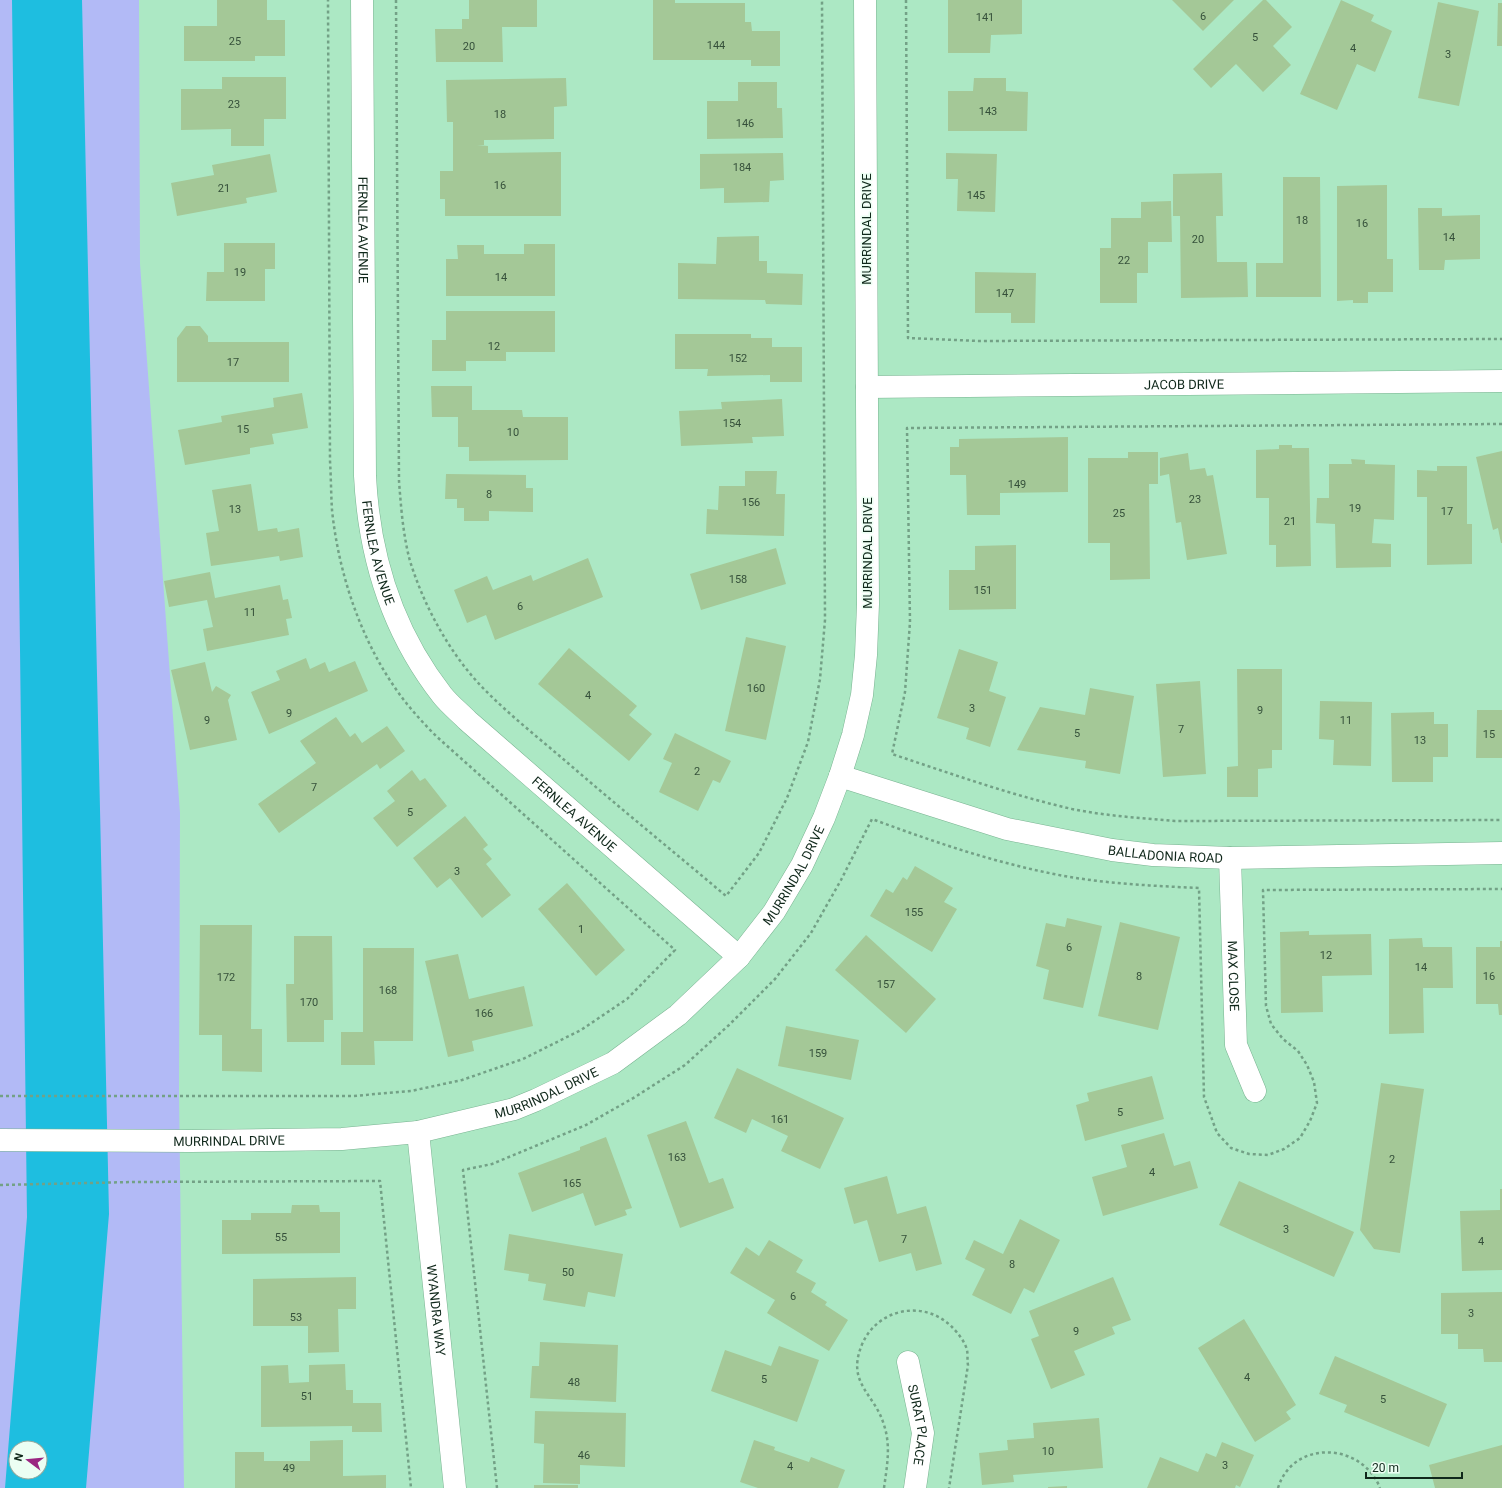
<svg xmlns="http://www.w3.org/2000/svg" width="1502" height="1488" viewBox="0 0 1502 1488" font-family="Roboto,sans-serif">
<rect width="100%" height="100%" fill="#ace8c4"/>
<path fill="#b2baf6" fill-rule="evenodd" d="M0,0H139L140,264L180,813L179,1092L184,1488H0ZM16,1448H40V1472H16Z"/>
<path fill="#1ebee0" fill-rule="evenodd" d="M12,0H82L109,1214L86,1488H5L27,1217ZM16,1448H40V1472H16Z"/>
<g fill="#a4c897">
<path d="M217,0H267V20H285V56H255V61H184V26H217Z"/>
<path d="M469,0H537V27H502L503,62H436L435,29H462V19H469Z"/>
<path d="M653,0H675V3H745V22H751L752,31H780V66H751V60H653Z"/>
<path d="M948,0H1022V34L991,35L990,53H948Z"/>
<path d="M1172,0H1234L1203,31Z"/>
<path d="M1263,0H1266L1292,27L1273,46L1291,65L1263,92L1236,64L1211,88L1193,69Z"/>
<path d="M1341,0L1374,15L1371,21L1392,31L1375,72L1357,64L1337,110L1300,94Z"/>
<path d="M1438,2L1479,11L1459,106L1418,98Z"/>
<path d="M1498,3H1502V46H1497Z"/>
<path d="M222,77H286V119H264V146H231V129L181,130V89H222Z"/>
<path d="M566,78L567,106L554,107V139L484,140V145H477L488,146V153L561,152V216H445V199H440V171H453V122H447L446,80Z"/>
<path d="M974,78H1006V91L1028,92L1027,131H948V91H973Z"/>
<path d="M738,82H777V108H782L783,138L707,139V101H738Z"/>
<path d="M783,153L784,180L770,181L769,202L724,203V188L700,189V154Z"/>
<path d="M946,153L997,154L995,212L957,211L958,179H946Z"/>
<path d="M270,154L277,192L246,198L247,203L177,216L171,183L214,175L212,165Z"/>
<path d="M1222,173L1223,216H1216L1217,262H1247L1248,297L1181,298L1180,216H1173V174Z"/>
<path d="M1283,177H1320L1321,297H1256V263H1283Z"/>
<path d="M1387,185V259H1393V292H1368V303H1353V300L1337,301V186Z"/>
<path d="M1171,201L1172,242H1148V273H1137V303H1100V248H1111V218H1141V202Z"/>
<path d="M1418,208H1442V216L1480,215V259L1445,260L1444,270H1419Z"/>
<path d="M759,236V261H767V273L803,274L802,305L766,304L765,300L678,299V263L716,264L717,237Z"/>
<path d="M224,243H275V269H265V301H206L207,272H224Z"/>
<path d="M524,244H555V296H446V259H458L457,245H484V254H524Z"/>
<path d="M975,272L1036,273L1035,323H1011V313H975Z"/>
<path d="M446,311H555V352H506V361H466V371H432V340H446Z"/>
<path d="M186,326H200L208,336V342H289V382H177V338Z"/>
<path d="M675,334H751V338H772V347H802V382H770V375L707,376L708,369H675Z"/>
<path d="M431,386H472V410H522L523,417H568V460L469,461V447H458V417H432Z"/>
<path d="M302,393L308,428L272,434L274,444L250,448V454L185,465L178,430L222,422L221,416L274,407L273,398Z"/>
<path d="M782,399L784,436L752,437L753,443L681,446L679,411L722,409L721,402Z"/>
<path d="M1068,437V492L1000,493V515H967L966,475H950V447H959V439Z"/>
<path d="M1279,445H1292V448H1309L1311,566L1276,567V545H1269V498H1256V450L1279,449Z"/>
<path d="M1502,451V543H1501L1498,528L1493,530L1476,457Z"/>
<path d="M1128,452H1158V484H1149L1150,579L1110,580V543H1088V458H1128Z"/>
<path d="M1188,453L1190,470L1205,468L1207,476L1213,475L1227,554L1187,560L1181,522L1176,523L1169,474L1160,476V458Z"/>
<path d="M1351,459L1365,460V464L1395,465L1394,520L1374,519L1372,543L1391,544V567L1336,568L1335,524L1316,523L1317,498H1329V464H1352Z"/>
<path d="M1437,466H1467V524H1472V564L1427,565V497H1417V470L1437,471Z"/>
<path d="M745,471H777L776,494H785L784,536L706,534L707,509L718,510L719,486H745Z"/>
<path d="M446,474L526,475V488H533V512L489,511V521H464V508H457V499H445Z"/>
<path d="M251,484L258,531L277,528L278,532L299,528L303,557L280,561L279,556L211,566L206,533L219,531L212,490Z"/>
<path d="M1016,545V609L949,610V570H975V546Z"/>
<path d="M776,548L786,584L701,610L690,574Z"/>
<path d="M588,558L603,597L495,640L486,615L467,623L454,590L487,576L493,590L531,575L533,581Z"/>
<path d="M210,572L215,598L280,585L283,600L288,599L292,618L286,619L289,635L207,651L203,629L213,627L207,600L169,607L164,581Z"/>
<path d="M746,637L786,646L766,740L725,731Z"/>
<path d="M569,648L637,706L629,715L652,734L629,761L538,684Z"/>
<path d="M959,649L998,662L989,691L1006,697L990,747L966,739L969,728L937,718Z"/>
<path d="M306,658L310,669L325,662L329,672L355,661L368,691L269,734L251,692L280,680L276,671Z"/>
<path d="M205,662L212,692L216,686L231,695L228,700L237,740L190,750L171,670Z"/>
<path d="M1237,669H1282V750H1272V768L1258,769V797H1227V767L1238,766Z"/>
<path d="M1200,681L1206,774L1163,777L1156,684Z"/>
<path d="M1090,688L1134,696L1120,774L1085,768L1086,761L1017,750L1040,707L1085,715Z"/>
<path d="M1320,701L1372,702L1371,766L1333,765L1334,740L1319,739Z"/>
<path d="M1477,710H1502V758H1476Z"/>
<path d="M1434,712V724H1448V757H1433V782H1392L1391,713Z"/>
<path d="M336,717L350,737L355,733L362,743L387,726L405,751L380,769L377,764L279,833L258,804L316,763L300,741Z"/>
<path d="M675,733L731,761L720,783L713,780L698,811L659,792L672,763L663,759Z"/>
<path d="M412,770L420,781L425,778L447,806L397,847L373,818L395,801L387,791Z"/>
<path d="M465,816L488,845L483,849L492,859L486,864L511,895L482,918L450,878L437,888L413,858Z"/>
<path d="M915,866L953,888L944,902L957,909L932,952L870,916L886,889L893,893L903,877L907,880Z"/>
<path d="M567,883L625,950L596,976L538,909Z"/>
<path d="M1067,918L1102,926L1083,1008L1043,999L1049,970L1036,966L1046,923L1065,927Z"/>
<path d="M1120,922L1180,937L1158,1030L1098,1016Z"/>
<path d="M200,925H252L251,1029H262V1072L222,1071V1035H199Z"/>
<path d="M1309,931V935L1371,934L1372,975L1322,976L1323,1012L1281,1013L1280,932Z"/>
<path d="M866,935L936,999L906,1033L835,970Z"/>
<path d="M294,936H332L333,1020H324V1042H287L286,984H294Z"/>
<path d="M1422,938L1423,947H1452L1453,988H1423L1424,1033L1389,1034V939Z"/>
<path d="M1500,941H1502V1015H1499L1498,1004H1476V947H1500Z"/>
<path d="M363,948H414L413,1041H374L375,1065H341V1032H363Z"/>
<path d="M458,954L469,999L524,986L533,1026L472,1041L474,1051L448,1057L425,961Z"/>
<path d="M786,1026L859,1040L851,1080L778,1066Z"/>
<path d="M737,1068L844,1118L820,1169L781,1151L788,1136L752,1119L746,1133L714,1118Z"/>
<path d="M1152,1076L1164,1119L1085,1141L1076,1105L1089,1101L1087,1093Z"/>
<path d="M1381,1083L1424,1089L1400,1253L1374,1249L1360,1230Z"/>
<path d="M686,1121L709,1183L723,1178L734,1208L680,1228L647,1135Z"/>
<path d="M1164,1133L1174,1166L1190,1161L1198,1188L1103,1216L1092,1177L1127,1167L1121,1145Z"/>
<path d="M606,1137L632,1208L625,1210L627,1215L595,1226L583,1193L532,1212L518,1173L580,1150V1147Z"/>
<path d="M887,1176L897,1214L926,1206L942,1264L916,1271L911,1253L879,1262L867,1220L854,1224L844,1188Z"/>
<path d="M1239,1181L1354,1232L1334,1277L1219,1225Z"/>
<path d="M1500,1189H1502V1270L1462,1271L1460,1211L1500,1210Z"/>
<path d="M292,1205H319L320,1212H340V1253L222,1254V1220H251V1213H291Z"/>
<path d="M1020,1219L1060,1240L1034,1293L1024,1288L1011,1314L972,1295L985,1269L965,1259L974,1240L1003,1254Z"/>
<path d="M509,1234L623,1254L615,1297L588,1292L585,1307L543,1300L546,1284L528,1281L529,1274L504,1270Z"/>
<path d="M769,1240L803,1260L796,1272L816,1283L811,1292L827,1302L825,1305L848,1320L829,1351L767,1313L775,1300L730,1273L746,1247L759,1256Z"/>
<path d="M356,1277V1309H338L339,1352L308,1353V1326H253V1279Z"/>
<path d="M1113,1277L1131,1320L1112,1327L1115,1334L1074,1351L1085,1375L1051,1389L1031,1339L1039,1336L1029,1311Z"/>
<path d="M1502,1292V1362H1484L1483,1349H1458V1334H1441V1293Z"/>
<path d="M1244,1319L1296,1405L1286,1412L1291,1419L1255,1442L1198,1348Z"/>
<path d="M540,1342L618,1345L616,1402L530,1398L532,1366H539Z"/>
<path d="M779,1346L819,1360L797,1422L711,1391L725,1350L771,1366Z"/>
<path d="M1335,1356L1447,1404L1429,1447L1344,1412L1347,1405L1319,1394Z"/>
<path d="M345,1364L346,1390H353V1403H381L382,1432H352V1426L261,1427V1366L288,1365L289,1383L309,1382V1365Z"/>
<path d="M535,1411L626,1413L625,1467L580,1465V1484L543,1483L544,1444L534,1443Z"/>
<path d="M1099,1418L1103,1468L1013,1475L1014,1482L982,1485L979,1453L1008,1450L1007,1440L1034,1438L1033,1423Z"/>
<path d="M343,1440V1476L386,1475V1488H235V1452H264V1461H310V1441Z"/>
<path d="M754,1440L775,1447L774,1450L809,1462L811,1457L845,1470L838,1488H758L740,1482Z"/>
<path d="M1222,1442L1254,1455L1240,1487L1236,1485L1235,1488H1147L1160,1457L1198,1472L1206,1453L1216,1457Z"/>
<path d="M1502,1445V1488H1435L1429,1465Z"/>
<rect x="534" y="1485" width="44" height="3"/>
<path d="M1067,1486V1488H1048V1487Z"/>
</g>
<g fill="none" stroke-linecap="round" stroke-linejoin="round">
<defs>
<g id="minor">
<path id="s1" d="M362,0L365,476C369,555 392,631 442,695C449,704 459,712 468,721L739,957"/>
<path id="s2" d="M867,387L1502,381"/>
<path id="s3" d="M840,776L1007,829L1112,850L1153,855L1230,858L1502,853"/>
<path id="s4" d="M1230,858L1236,1045L1255,1091"/>
<path id="s5" d="M418,1132L455,1488"/>
<path id="s6" d="M0,1140L191,1141L342,1139L418,1132L514,1109L536,1100L613,1063L678,1015L739,957L774,912L802,865L824,818L840,776L853,735L862,695L866,655L868,604L865,0"/>
<path id="s7" d="M908,1362L923,1433L915,1488"/>
</g>
</defs>
<use href="#minor" stroke="#79b391" stroke-width="23"/>
<g stroke="#73a186" stroke-width="2.5" stroke-dasharray="3 3" stroke-linecap="butt">
<path d="M396,0L399,481C401,507 403,535 410,561C424,606 449,652 481,686C508,714 540,739 569,764C621,809 674,852 726,896L759,853L787,798L808,742L820,679L825,620L822,0"/>
<path d="M906,0L908,338L978,341L1502,339"/>
<path d="M1502,424L907,428L910,622L905,692L892,754C952,774 1011,795 1072,809C1106,816 1141,818 1175,821L1502,820"/>
<path d="M0,1096H353L411,1091L462,1080L523,1059L581,1030L627,999L675,950L436,736C426,726 416,715 407,704C364,650 339,578 332,510C331,494 331,477 330,461L328,0"/>
<path d="M0,1185L133,1182L380,1181L411,1488"/>
<path d="M497,1488L463,1170L492,1164L586,1125L635,1097L685,1065L729,1025L775,979L811,933L841,880L872,819C937,843 1001,865 1070,877C1112,884 1156,886 1199,888L1204,1097L1217,1133L1231,1148L1249,1154L1268,1155L1284,1149L1300,1138L1310,1121L1317,1103L1314,1082L1307,1065L1298,1051L1283,1039L1271,1024L1266,1006L1263,890L1502,889"/>
<path d="M884,1488C887,1466 891,1446 884,1425C875,1394 847,1384 861,1347C875,1309 923,1298 952,1327C958,1333 965,1342 967,1350C968,1355 967,1360 968,1365L949,1488"/>
<path d="M1278,1488C1293,1439 1362,1442 1380,1488"/>
</g>
<use href="#minor" stroke="#fff" stroke-width="22"/>
</g>
<g text-anchor="middle" stroke-width="3" stroke-linejoin="round" paint-order="stroke">
<g font-size="11" fill="#35503a">
<text x="1203" y="20">6</text>
<text x="985" y="21">141</text>
<text x="1255" y="41">5</text>
<text x="235" y="45">25</text>
<text x="716" y="49">144</text>
<text x="469" y="50">20</text>
<text x="1353" y="52">4</text>
<text x="1448" y="58">3</text>
<text x="234" y="108">23</text>
<text x="988" y="115">143</text>
<text x="500" y="118">18</text>
<text x="745" y="127">146</text>
<text x="742" y="171">184</text>
<text x="500" y="189">16</text>
<text x="224" y="192">21</text>
<text x="976" y="199">145</text>
<text x="1302" y="224">18</text>
<text x="1362" y="227">16</text>
<text x="1449" y="241">14</text>
<text x="1198" y="243">20</text>
<text x="1124" y="264">22</text>
<text x="240" y="276">19</text>
<text x="501" y="281">14</text>
<text x="1005" y="297">147</text>
<text x="494" y="350">12</text>
<text x="738" y="362">152</text>
<text x="233" y="366">17</text>
<text x="732" y="427">154</text>
<text x="243" y="433">15</text>
<text x="513" y="436">10</text>
<text x="1017" y="488">149</text>
<text x="489" y="498">8</text>
<text x="1195" y="503">23</text>
<text x="751" y="506">156</text>
<text x="1355" y="512">19</text>
<text x="235" y="513">13</text>
<text x="1447" y="515">17</text>
<text x="1119" y="517">25</text>
<text x="1290" y="525">21</text>
<text x="738" y="583">158</text>
<text x="983" y="594">151</text>
<text x="520" y="610">6</text>
<text x="250" y="616">11</text>
<text x="756" y="692">160</text>
<text x="588" y="699">4</text>
<text x="972" y="712">3</text>
<text x="1260" y="714">9</text>
<text x="289" y="717">9</text>
<text x="207" y="724">9</text>
<text x="1346" y="724">11</text>
<text x="1181" y="733">7</text>
<text x="1077" y="737">5</text>
<text x="1489" y="738">15</text>
<text x="1420" y="744">13</text>
<text x="697" y="775">2</text>
<text x="314" y="791">7</text>
<text x="410" y="816">5</text>
<text x="457" y="875">3</text>
<text x="914" y="916">155</text>
<text x="581" y="933">1</text>
<text x="1069" y="951">6</text>
<text x="1326" y="959">12</text>
<text x="1421" y="971">14</text>
<text x="1139" y="980">8</text>
<text x="1489" y="980">16</text>
<text x="226" y="981">172</text>
<text x="886" y="988">157</text>
<text x="388" y="994">168</text>
<text x="309" y="1006">170</text>
<text x="484" y="1017">166</text>
<text x="818" y="1057">159</text>
<text x="1120" y="1116">5</text>
<text x="780" y="1123">161</text>
<text x="677" y="1161">163</text>
<text x="1392" y="1163">2</text>
<text x="1152" y="1176">4</text>
<text x="572" y="1187">165</text>
<text x="1286" y="1233">3</text>
<text x="281" y="1241">55</text>
<text x="904" y="1243">7</text>
<text x="1481" y="1245">4</text>
<text x="1012" y="1268">8</text>
<text x="568" y="1276">50</text>
<text x="793" y="1300">6</text>
<text x="1471" y="1317">3</text>
<text x="296" y="1321">53</text>
<text x="1076" y="1335">9</text>
<text x="1247" y="1381">4</text>
<text x="764" y="1383">5</text>
<text x="574" y="1386">48</text>
<text x="307" y="1400">51</text>
<text x="1383" y="1403">5</text>
<text x="1048" y="1455">10</text>
<text x="584" y="1459">46</text>
<text x="1225" y="1469">3</text>
<text x="790" y="1470">4</text>
<text x="289" y="1472">49</text>
</g>
<g font-size="13" fill="#10281b" stroke="#ecfef3">
<text transform="translate(866 229) rotate(-90)" y="5">MURRINDAL DRIVE</text>
<text dy="5" stroke="none"><textPath href="#s1" startOffset="230">FERNLEA AVENUE</textPath></text>
<text dy="5" stroke="none"><textPath href="#s2" startOffset="317">JACOB DRIVE</textPath></text>
<text dy="5" stroke="none"><textPath href="#s1" startOffset="554">FERNLEA AVENUE</textPath></text>
<text transform="translate(867 553) rotate(-90)" y="5">MURRINDAL DRIVE</text>
<text dy="5" stroke="none"><textPath href="#s1" startOffset="890">FERNLEA AVENUE</textPath></text>
<text dy="5" stroke="none"><textPath href="#s3" startOffset="336">BALLADONIA ROAD</textPath></text>
<text dy="5" stroke="none"><textPath href="#s6" startOffset="890">MURRINDAL DRIVE</textPath></text>
<text dy="5" stroke="none"><textPath href="#s4" startOffset="118">MAX CLOSE</textPath></text>
<text dy="5" stroke="none"><textPath href="#s6" startOffset="553">MURRINDAL DRIVE</textPath></text>
<text dy="5" stroke="none"><textPath href="#s6" startOffset="229">MURRINDAL DRIVE</textPath></text>
<text dy="5" stroke="none"><textPath href="#s5" startOffset="179">WYANDRA WAY</textPath></text>
<text dy="5" stroke="none"><textPath href="#s7" startOffset="64">SURAT PLACE</textPath></text>
</g>
</g>
<g transform="translate(28 1460) rotate(286)"><circle r="19" fill="#ecfef3" stroke="#94a89d"/>
<path d="M0-3L7 15L0 10L-7 15Z" fill="#9a2581"/>
<text y="-6" font-size="11" font-weight="bold" text-anchor="middle" fill="#10281b">N</text>
</g>
<path d="M1366 1472v6h96v-6" fill="none" stroke="#10281b" stroke-width="2"/>
<text x="1372" y="1472" font-size="12" fill="#10281b" stroke="#ecfef3" stroke-width="3" paint-order="stroke">20 m</text>
</svg>
